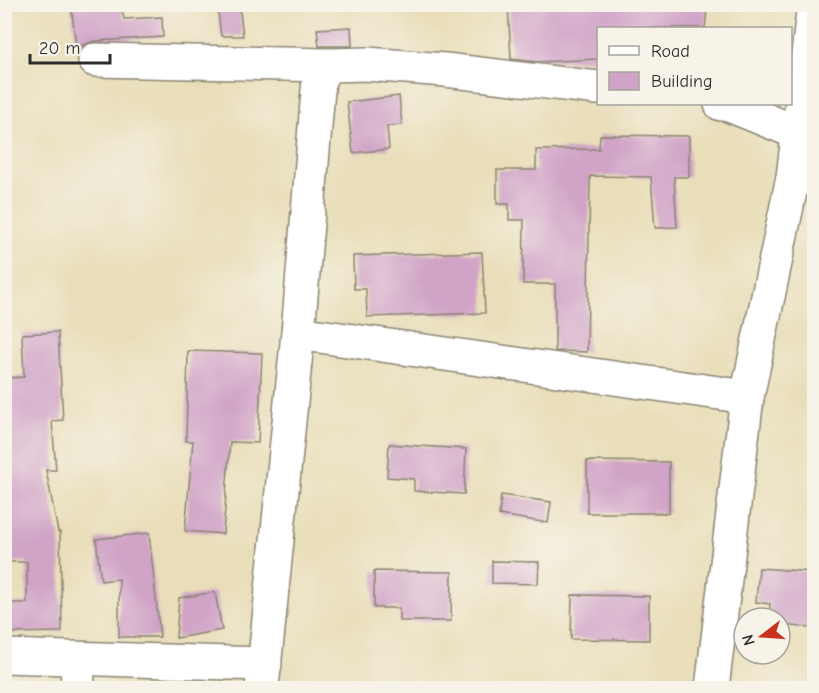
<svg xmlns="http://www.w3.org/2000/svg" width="819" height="693" viewBox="0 0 819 693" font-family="'Comic Neue',sans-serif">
<rect width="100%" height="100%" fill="#f7f3e8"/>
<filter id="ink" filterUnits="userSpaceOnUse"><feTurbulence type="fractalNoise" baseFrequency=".0167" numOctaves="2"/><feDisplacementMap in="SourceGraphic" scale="12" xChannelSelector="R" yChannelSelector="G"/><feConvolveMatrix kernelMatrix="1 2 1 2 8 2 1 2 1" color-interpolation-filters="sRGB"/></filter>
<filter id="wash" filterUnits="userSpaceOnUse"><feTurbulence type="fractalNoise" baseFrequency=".008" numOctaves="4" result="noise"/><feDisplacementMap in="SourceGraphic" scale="24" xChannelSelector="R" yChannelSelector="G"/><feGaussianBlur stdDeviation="1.35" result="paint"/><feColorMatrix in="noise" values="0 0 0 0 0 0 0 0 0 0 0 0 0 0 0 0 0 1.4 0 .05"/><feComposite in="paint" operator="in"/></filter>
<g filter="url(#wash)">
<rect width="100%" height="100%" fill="#e9deb9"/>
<g id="blocks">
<g fill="#d0a3c7">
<path d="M71,4H121L124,19L162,17L163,37L95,41L76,47Z"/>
<path d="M217,4H239L243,36H221Z"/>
<path d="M508,4H651L707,9L705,28H598V59L537,62L511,59Z"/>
<path d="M351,27L352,46H319L317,29Z"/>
<path d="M399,96L402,125L387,126L389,149L353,153L347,102Z"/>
<path d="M600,135L689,136V177H674L677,227L655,228L651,177L590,176L587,352L555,351V284H523L524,220H509V204H497V170H536V150L599,149Z"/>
<path d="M482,252L485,313L367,317L366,289H354L353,256Z"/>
<path d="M58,332L63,420L52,421L56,470H46L58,532H60L62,632L4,633V603H27V562H4V378L24,377L22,334Z"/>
<path d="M188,351L262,353L258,443L230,442L223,534L185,531L193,441H186Z"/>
<path d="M389,444L466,449L464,494L414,491V479L387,477Z"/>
<path d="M587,461L669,462V513H587Z"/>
<path d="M501,495L551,502L548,523L499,515Z"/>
<path d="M149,533L160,637H119V579L101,581L96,539Z"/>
<path d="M492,561L539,562L538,584L492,583Z"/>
<path d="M759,568L814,572V628L780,625V618H769L770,604L756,602Z"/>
<path d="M374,571L452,572L451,621H399V608H374Z"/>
<path d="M215,592L222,630L176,638L179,598Z"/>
<path d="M572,595L649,596V640L571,639Z"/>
</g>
</g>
</g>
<g filter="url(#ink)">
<use href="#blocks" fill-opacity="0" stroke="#8a8472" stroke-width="1.5"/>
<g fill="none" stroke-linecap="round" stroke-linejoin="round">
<defs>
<g id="minor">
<path d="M95,60L329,65"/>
<path d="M721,104L729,105L798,133"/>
<path d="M298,333L747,397"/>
<path d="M4,656L265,664"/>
<path d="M77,659L78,688"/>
<path d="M262,688L298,333L319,78L329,65L367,64L445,70L598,88"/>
<path d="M712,688L747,397L793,177L814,4"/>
</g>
</defs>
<use href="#minor" stroke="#8a8472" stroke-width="36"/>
<use href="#minor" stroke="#fff" stroke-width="33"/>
</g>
</g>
<rect width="819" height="693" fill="none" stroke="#f7f3e8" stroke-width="24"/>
<rect x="597" y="27" width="195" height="78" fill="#f7f3e8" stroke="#a5a39c" stroke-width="1.5"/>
<rect x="609" y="46" width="30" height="9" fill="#ffffff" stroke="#a5a39c" stroke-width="1.5"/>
<text x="651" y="57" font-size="18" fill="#2b2b2b">Road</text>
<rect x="609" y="72" width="30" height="18" fill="#d0a3c7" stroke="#a5a39c" stroke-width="1.5"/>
<text x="651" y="87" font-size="18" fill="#2b2b2b">Building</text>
<g transform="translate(762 636) rotate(253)"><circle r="28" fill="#f7f3e8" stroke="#a5a39c" stroke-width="1.5"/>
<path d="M0-4.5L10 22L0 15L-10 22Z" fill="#c8321e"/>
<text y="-9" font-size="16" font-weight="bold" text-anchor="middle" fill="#2b2b2b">N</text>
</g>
<path d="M30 54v9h80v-9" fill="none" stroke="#2b2b2b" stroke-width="3"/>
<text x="39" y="54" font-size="18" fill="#2b2b2b" stroke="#f7f3e8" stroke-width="4.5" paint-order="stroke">20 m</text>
</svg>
